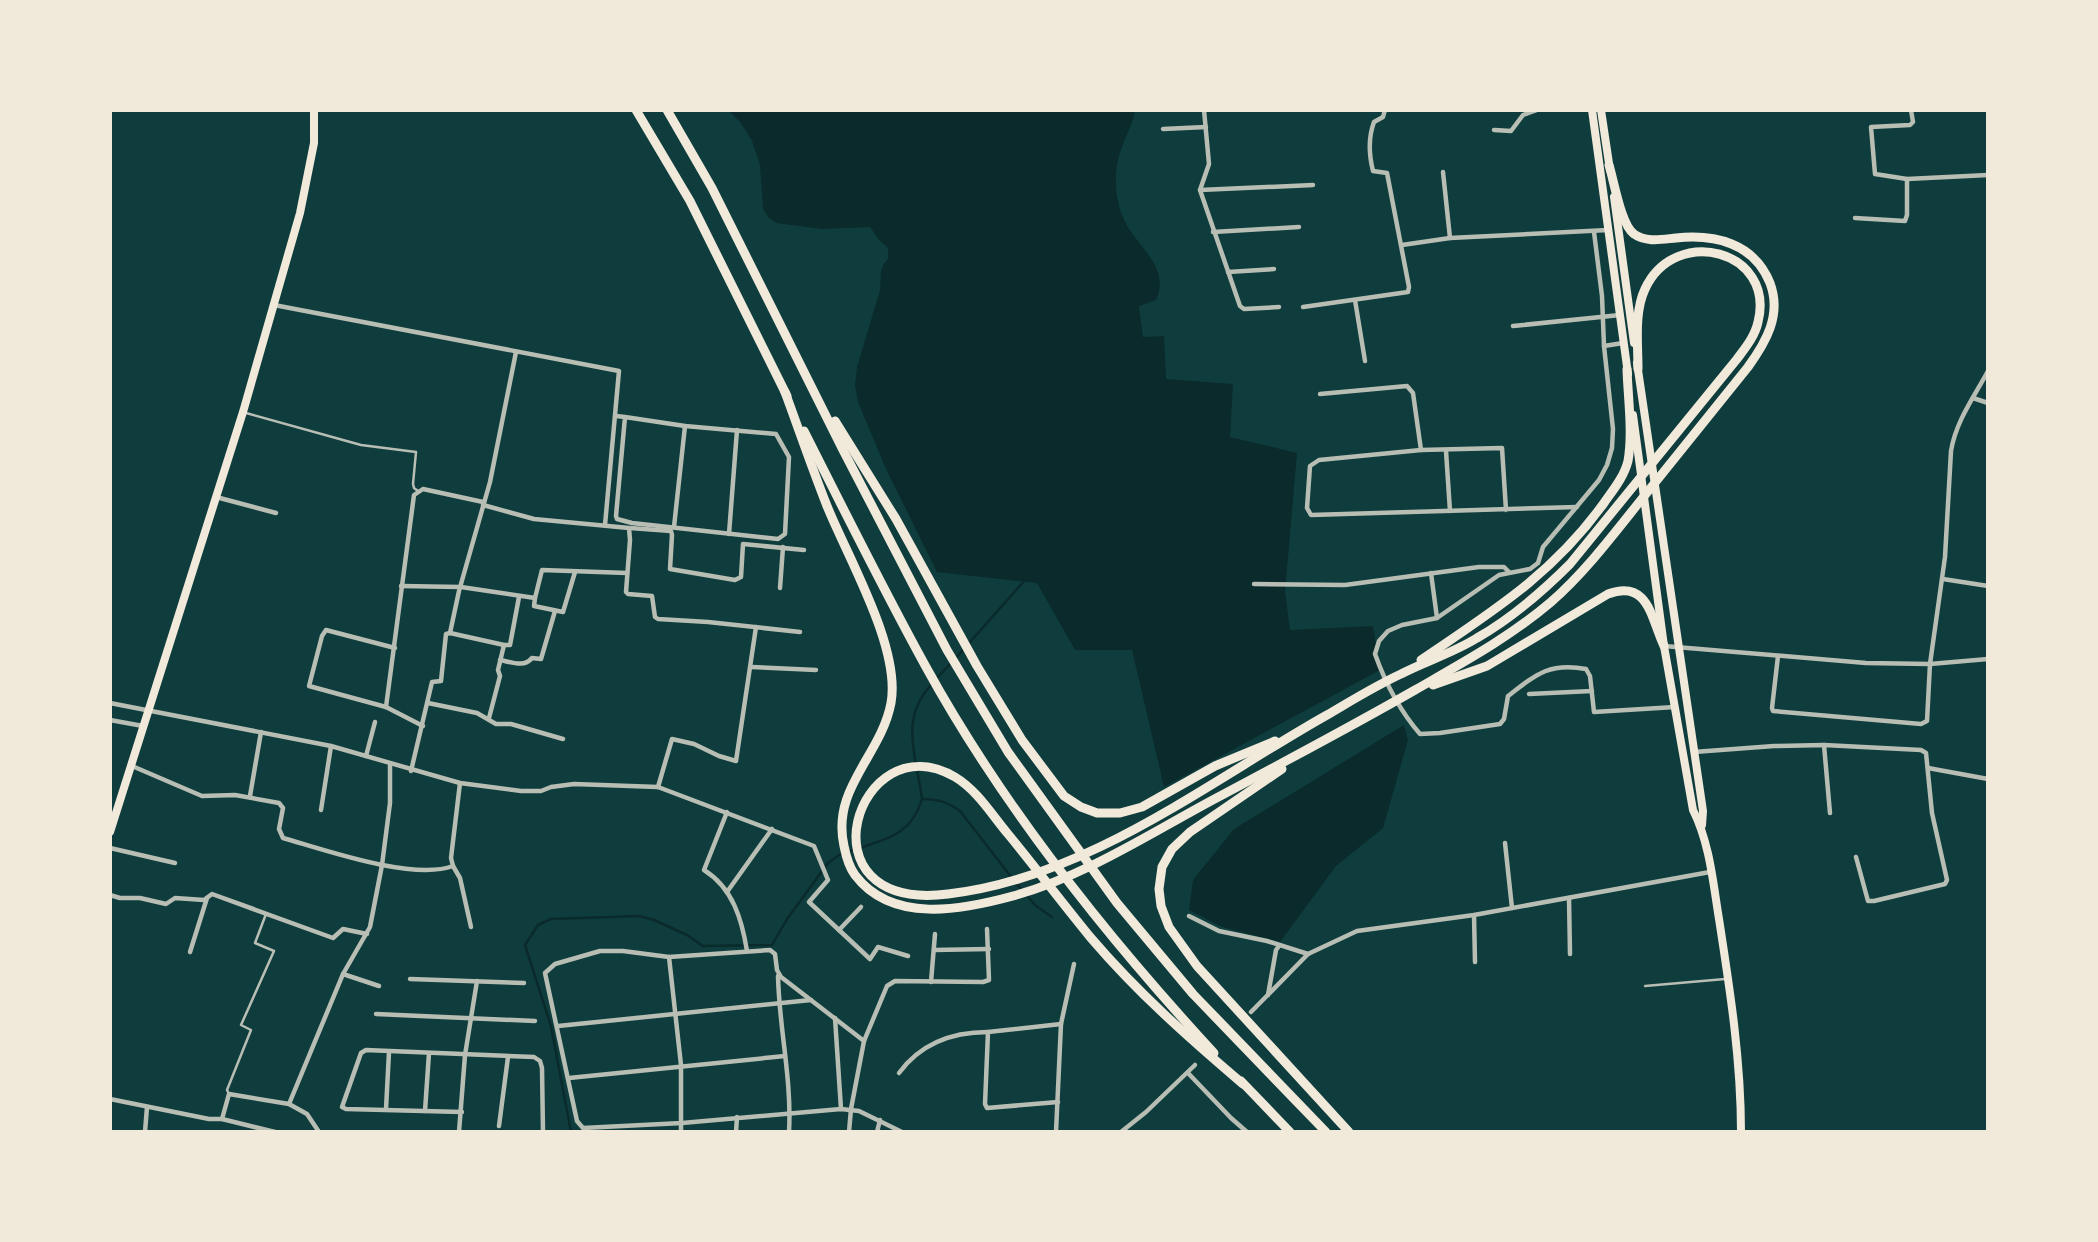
<svg xmlns="http://www.w3.org/2000/svg" width="2098" height="1242" viewBox="0 0 2098 1242" font-family="'IBM Plex Sans',sans-serif">
<rect width="100%" height="100%" fill="#0f3d3e"/>
<g fill="#0a2a2b">
<path d="M728,110H1135C1132,127 1123,141 1119,156C1114,173 1115,198 1122,215C1133,245 1172,265 1156,300L1139,306L1143,337L1164,336L1166,379L1233,384L1230,437L1297,453L1285,592L1290,630L1373,626L1380,670L1164,787L1132,650H1075L1037,583L937,572L886,469L858,402L855,386L857,367L880,290L881,272L883,265L888,259V248L879,240L870,227L822,229L776,223L769,218L763,209L760,165L752,141L741,123Z"/>
<path d="M1404,725L1408,740L1383,828L1336,866L1280,942L1222,927L1189,910L1193,880L1234,829Z"/>
</g>
<g fill="none" stroke-linecap="round" stroke-linejoin="round">
<g stroke="#0a2a2b" stroke-width="2.5">
<path d="M955,659L1025,580"/>
<path d="M936,679L951,663"/>
<path d="M922,799C938,799 948,802 960,811L1012,878"/>
<path d="M860,848C890,838 912,833 922,799C917,758 898,719 932,684"/>
<path d="M1016,883L1035,905L1052,917"/>
<path d="M571,1132L551,1026L525,945L538,925L551,919L639,916L654,920L687,935L703,946L772,945L787,919L828,863L839,855L853,850"/>
</g>
<g stroke="#b8beb3" stroke-width="2.5">
<path d="M246,413L361,445L416,452L413,484L414,488L418,491"/>
<path d="M1645,986L1725,979"/>
<path d="M229,1094L227,1090L251,1030L241,1025L274,951L255,943L266,914"/>
</g>
<g stroke="#b8beb3" stroke-width="4.5">
<path d="M1204,110L1209,164L1200,190L1240,306L1244,309L1279,307"/>
<path d="M1911,110L1913,122L1910,125L1871,127L1875,174L1907,179L1988,175"/>
<path d="M1163,129L1206,127"/>
<path d="M1494,130L1511,131L1523,115L1537,110"/>
<path d="M1443,172L1450,238"/>
<path d="M1200,190L1313,185"/>
<path d="M1855,218L1905,221L1907,215V179"/>
<path d="M1213,232L1299,227"/>
<path d="M1594,232L1602,296L1604,346L1613,429L1612,448L1607,465L1599,480L1543,547L1538,563L1530,569L1499,575L1437,618L1402,625L1388,631L1379,641L1375,654C1385,682 1401,712 1420,734L1440,733L1500,724L1504,719L1508,696C1535,675 1549,662 1586,669L1590,676L1594,712L1675,707"/>
<path d="M1402,245L1450,238L1608,230"/>
<path d="M1228,272L1274,269"/>
<path d="M1355,300L1365,361"/>
<path d="M274,305L619,371L605,525"/>
<path d="M1303,307L1408,292L1409,287L1387,173L1373,171C1369,155 1368,138 1374,122L1383,117L1385,110"/>
<path d="M1513,326L1620,315"/>
<path d="M1604,346L1623,343"/>
<path d="M1320,394L1407,386L1413,393L1421,450"/>
<path d="M1973,398L1988,403"/>
<path d="M616,416L625,417L685,426L776,434L789,457L785,534L778,539L632,523L617,519L616,516L625,417"/>
<path d="M1446,451L1450,511"/>
<path d="M216,497L276,513"/>
<path d="M483,505L534,519L629,528L630,540L626,592L628,594L652,596L655,617L658,619L708,622L800,632"/>
<path d="M1506,510L1502,448L1421,450L1319,460L1310,466L1307,508L1311,515L1577,507"/>
<path d="M674,527L685,426"/>
<path d="M630,528L671,531L672,535L670,569L735,580L741,577L743,544L804,550"/>
<path d="M729,534L737,430"/>
<path d="M1431,573L1437,618"/>
<path d="M1943,579L1988,586"/>
<path d="M1254,584L1345,585L1479,567H1504L1509,572"/>
<path d="M401,586L461,587L535,598L542,570L627,573"/>
<path d="M780,588L783,547"/>
<path d="M535,598L534,606L563,612L575,572"/>
<path d="M450,633L504,645"/>
<path d="M1664,646L1866,663L1930,664L1988,659"/>
<path d="M395,648L326,630L322,636L309,686L386,707L423,726"/>
<path d="M1778,656L1772,708L1773,711L1921,724L1927,721L1930,664L1945,557L1951,451C1956,421 1974,397 1988,371"/>
<path d="M500,660C511,662 524,668 532,658L541,659L555,611"/>
<path d="M751,667L816,670"/>
<path d="M1529,694L1592,691"/>
<path d="M110,703L331,746L460,783L521,791H541L551,787L574,784L658,787L814,846L828,880L809,902L870,959L878,947L908,956"/>
<path d="M428,703L477,713L496,724H511L563,739"/>
<path d="M386,707L414,495L423,489L483,502"/>
<path d="M489,718L500,676L498,670L504,645H510L519,597"/>
<path d="M110,720L143,726"/>
<path d="M1824,745L1830,813"/>
<path d="M1694,752L1774,746L1824,745L1921,750L1926,753L1932,813L1947,880L1945,884L1874,901H1868L1856,857"/>
<path d="M366,756L375,722"/>
<path d="M132,766L202,796L235,795L279,803L283,808L279,829L283,838C325,850 413,881 453,866L451,858L460,783"/>
<path d="M1928,768L1988,779"/>
<path d="M411,771L432,682L441,681L446,634L450,633L459,591L490,482L516,352"/>
<path d="M658,787L672,739L694,744L719,756L736,761L756,627"/>
<path d="M250,796L261,732"/>
<path d="M321,810L331,746"/>
<path d="M727,812L704,870C733,888 742,920 747,951"/>
<path d="M1505,843L1512,908"/>
<path d="M110,848L175,863"/>
<path d="M453,866L460,878L471,927"/>
<path d="M727,892L772,829"/>
<path d="M110,895L120,898H140L166,904L175,898L204,900L212,894L333,938L343,929L367,934"/>
<path d="M1569,898L1570,954"/>
<path d="M1474,915L1475,962"/>
<path d="M1189,916L1219,931L1267,941L1308,954"/>
<path d="M839,930L861,907"/>
<path d="M934,950L989,949"/>
<path d="M190,952L207,898"/>
<path d="M669,957L681,1065V1132"/>
<path d="M343,974L379,986"/>
<path d="M778,976C779,1028 792,1079 789,1132"/>
<path d="M410,979L524,983"/>
<path d="M931,982L935,934"/>
<path d="M1268,995L1276,950L1279,946"/>
<path d="M1251,1012L1308,954L1357,931L1474,915L1710,872"/>
<path d="M376,1014L535,1021"/>
<path d="M835,1018L841,1109"/>
<path d="M558,1026L811,1000"/>
<path d="M864,1041L781,977L777,970L775,954L770,950L669,957L623,951H600L555,964L545,973L577,1121L583,1128L682,1123L841,1109L859,1111L902,1132"/>
<path d="M899,1073C921,1043 952,1032 988,1032"/>
<path d="M1188,1073L1231,1118L1247,1132"/>
<path d="M569,1078L785,1056"/>
<path d="M110,1099L209,1119H222L275,1132"/>
<path d="M1058,1102L987,1108L985,1104L988,1032L1061,1024"/>
<path d="M289,1104L343,974L370,927L382,865L390,803V765"/>
<path d="M386,1109L389,1052"/>
<path d="M425,1111L429,1053"/>
<path d="M462,1112L346,1109L342,1107L361,1053L366,1050L534,1057L540,1061L542,1068L543,1132"/>
<path d="M222,1119L229,1094L289,1104L307,1114L319,1132"/>
<path d="M499,1126L508,1057"/>
<path d="M145,1132L147,1107"/>
<path d="M459,1132L465,1055L477,981"/>
<path d="M736,1132L737,1117"/>
<path d="M849,1132L851,1109L864,1041L887,986L895,981L983,982L989,980L987,929"/>
<path d="M877,1132L880,1120"/>
<path d="M1056,1132L1061,1024L1074,964"/>
<path d="M1121,1132L1146,1112L1195,1065"/>
</g>
<path stroke="#f1e9da" stroke-width="8" d="M110,832L243,412L300,213L314,143V110"/>
<g stroke="#f1e9da" stroke-width="8">
<path d="M1592,110L1628,374"/>
<path d="M1601,110L1610,170"/>
<path d="M1614,197L1634,343"/>
<path d="M1637,363L1703,811L1702,825"/>
<path d="M1633,415L1664,646L1693,810C1710,844 1713,883 1719,919C1730,990 1741,1060 1741,1132"/>
</g>
<g stroke="#f1e9da" stroke-width="9">
<path d="M636,110L690,201L787,396"/>
<path d="M667,110L712,188L843,450L947,650L1008,752L1117,903L1193,994L1326,1132"/>
<path d="M785,392C799,430 812,468 827,506C848,558 901,648 891,703C881,756 831,788 844,846C846,856 849,867 855,875C892,924 962,910 1013,896C1089,875 1155,830 1224,794C1288,760 1352,726 1415,690C1462,663 1510,637 1551,602C1583,574 1610,539 1637,505C1674,459 1711,413 1748,367C1766,342 1782,315 1770,283C1754,243 1715,234 1676,238C1664,239 1646,243 1634,234C1621,225 1614,181 1609,165"/>
<path d="M835,421L896,519L977,666L1022,740L1064,796L1081,807L1097,813H1120L1142,807L1215,766L1275,741"/>
<path d="M804,431C844,510 883,589 926,667C1003,807 1106,936 1214,1053"/>
<path d="M1421,660C1493,611 1552,575 1604,503C1613,490 1624,477 1628,461C1633,432 1628,399 1627,369"/>
<path d="M1433,685L1487,666L1608,594C1649,579 1651,619 1664,646"/>
<path d="M1282,769L1190,832L1172,849L1162,867L1159,889L1161,906L1169,927L1197,966L1349,1132"/>
<path d="M1241,1081L1290,1132"/>
<path d="M1243,1084C1189,1038 1137,992 1091,938C1063,904 1036,868 1008,834C992,815 977,790 955,777C858,720 795,913 948,894C1087,878 1208,782 1327,715C1351,701 1375,686 1401,674C1426,661 1453,653 1477,638C1512,618 1542,592 1570,564L1737,359C1746,347 1755,336 1758,322C1776,250 1675,224 1645,289C1634,312 1638,344 1638,369"/>
</g>
</g>
<rect width="2098" height="1242" fill="none" stroke="#f1e9da" stroke-width="224"/>
</svg>
